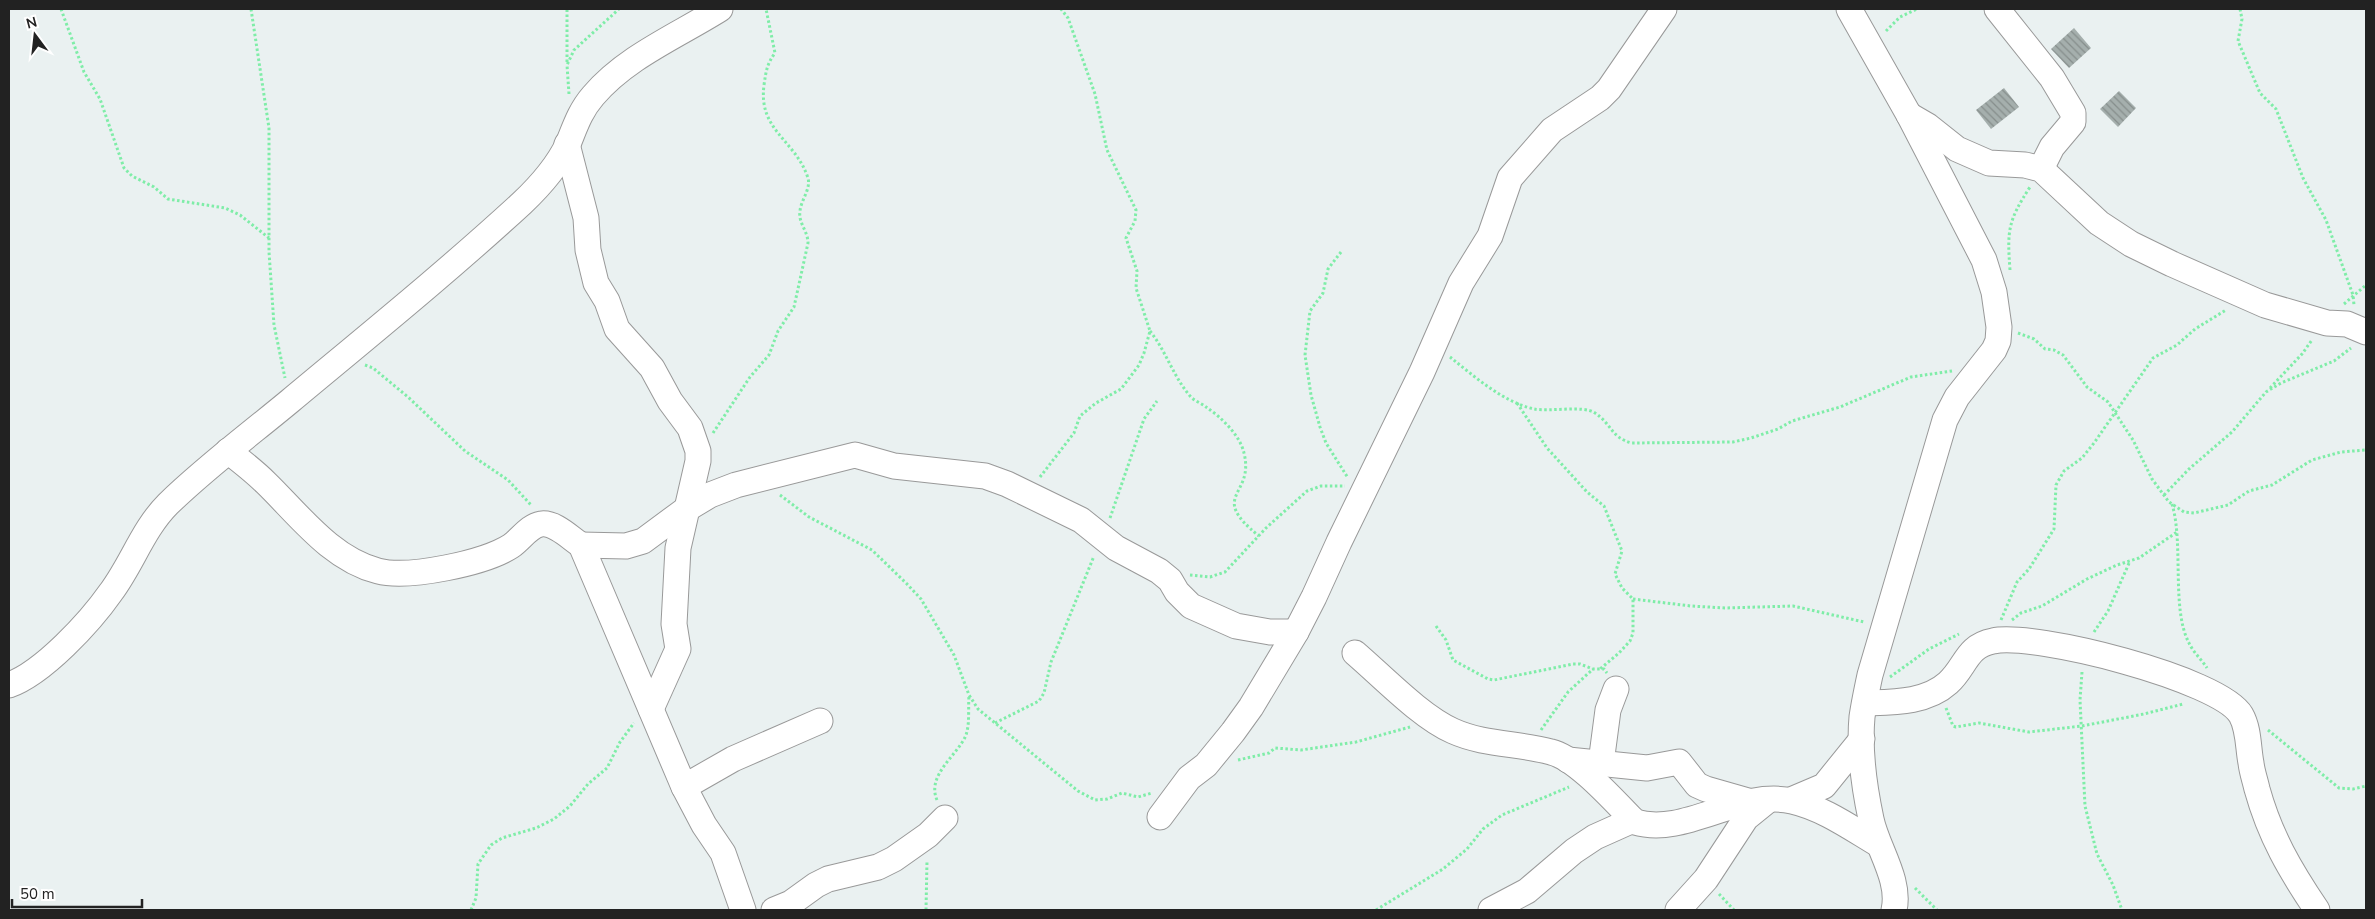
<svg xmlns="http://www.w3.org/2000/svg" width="2375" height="919" viewBox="0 0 2375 919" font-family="'Nunito Sans',sans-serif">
<defs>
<pattern id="building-back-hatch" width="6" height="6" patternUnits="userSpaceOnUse" patternTransform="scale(1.25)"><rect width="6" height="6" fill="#a5afad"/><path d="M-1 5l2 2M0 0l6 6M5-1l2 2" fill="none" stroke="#868e8c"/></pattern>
</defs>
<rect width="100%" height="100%" fill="#eaf1f1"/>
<g fill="url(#building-back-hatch)">
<path d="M2074,28L2091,48L2069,68L2051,49Z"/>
<path d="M2004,88L2019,107L1991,129L1976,110Z"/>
<path d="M2119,91L2136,108L2118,127L2100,109Z"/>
</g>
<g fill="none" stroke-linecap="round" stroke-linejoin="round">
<defs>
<g id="minor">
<path d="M1849,9L1909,115L1984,260L1994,292L1999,327L1998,341L1994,350L1957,397L1945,420L1870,675C1867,689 1864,703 1862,717C1859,750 1864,786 1871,819C1877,848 1901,880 1894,910"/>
<path d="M1997,9L2052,78L2073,113V122L2052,147L2041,169"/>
<path d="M1909,115L1928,126L1957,149L1989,163L2025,165L2041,169L2099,223L2131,244L2172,264L2265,305L2327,323L2347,324L2366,332"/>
<path d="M567,144L586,218L588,250L596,283L607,301L617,329L652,368L670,401L690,428L698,451V461L678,548L674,624L678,649L651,709"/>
<path d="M228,451C241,461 254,471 266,483C299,515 331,559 378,571C408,579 485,563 511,546C521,539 529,526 541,524C555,522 570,538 581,545L684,787L704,825L723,853L743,910"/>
<path d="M581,545L626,546L643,541L685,510L710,495L736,485L855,455L894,466L985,476L1007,484L1081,520L1116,548L1159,571L1170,580L1177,592L1191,606L1236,626L1270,632H1296"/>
<path d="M1355,653C1383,677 1421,717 1453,731C1484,745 1519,743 1551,752C1577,758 1616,803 1635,822C1686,837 1738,789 1792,801C1823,808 1851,828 1878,844"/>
<path d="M9,685C43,673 90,622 111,592C132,564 143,529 168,504C206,467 249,435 290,401C368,336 447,272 522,203C540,186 557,167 568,144C575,127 580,111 593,96C626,57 677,36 720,9"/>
<path d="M1865,703C1892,702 1926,703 1948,683C1966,667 1966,646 1993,641C2034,632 2220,679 2241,715C2249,729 2248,748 2251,763C2252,772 2255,780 2257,789C2270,836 2290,870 2317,910"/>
<path d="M1568,760L1647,768L1679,762L1697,785L1706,789L1748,801"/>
<path d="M1601,763L1608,710L1616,689"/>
<path d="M684,787L733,759L820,721"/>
<path d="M1791,800L1824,786L1862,739"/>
<path d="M1160,817L1189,778L1206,765L1233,732L1251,707L1296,632L1314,597L1339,542L1422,372L1461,283L1490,236L1510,178L1552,130L1600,98L1609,89L1664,9"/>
<path d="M774,910L791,903L816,885L828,879L878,867L894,859L928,835L945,818"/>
<path d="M1491,910L1527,891L1574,851L1595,837L1633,820"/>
<path d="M1678,910L1706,879L1746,818L1767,801"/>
</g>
</defs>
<use href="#minor" stroke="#999" stroke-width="27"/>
<g stroke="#7feda8" stroke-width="3" stroke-dasharray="2.5 2.5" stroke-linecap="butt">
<path d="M61,9L84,72L100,99L124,168L132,176L154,187L168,199L225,208L240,215L269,238"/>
<path d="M251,9L269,128V252L274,325L285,378"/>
<path d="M2240,9L2242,19L2238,41L2260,93L2276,109L2303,178L2326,220L2353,295L2354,305"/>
<path d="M1886,31L1900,17L1917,9"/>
<path d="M567,62V9"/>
<path d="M569,94L567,65L574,50L619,9"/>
<path d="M1341,252L1328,269L1323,293L1310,311L1305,355L1311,395L1320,427L1326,443L1348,478"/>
<path d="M2010,270C2007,230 2008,221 2030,187"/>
<path d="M2344,304L2366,285"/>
<path d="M1150,331C1166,351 1173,376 1190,396C1194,401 1201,403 1206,407C1221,417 1240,435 1244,453C1255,497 1207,494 1259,536"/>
<path d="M2018,333L2034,339L2045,349L2054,350L2063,355L2087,387L2108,402L2133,440L2152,479L2169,502L2184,512L2194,513L2228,505L2249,491L2272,485L2312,460L2341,452L2366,450"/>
<path d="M1450,357C1475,377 1503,402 1534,409C1550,412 1584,405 1595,413C1612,424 1611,438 1632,443L1733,442L1751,438L1778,429L1792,421L1840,407L1911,377L1952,371"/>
<path d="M365,365L373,368L408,397L465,451L508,480L531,505"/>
<path d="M2270,388L2302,354L2312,340"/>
<path d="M1517,403L1547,448L1587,492L1604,506L1622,551L1615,574L1622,588L1633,599V633L1630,641L1619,653L1600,669"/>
<path d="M713,433L750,377L769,355L778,331L794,307L808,243C808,231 798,223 800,211C801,200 811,189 808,178C795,139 758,131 764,85C766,71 767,64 775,53L766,9"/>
<path d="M1040,477L1074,433L1080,416L1096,403L1121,389L1139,365L1144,353L1150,331L1136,288L1137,271L1126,238L1135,221L1136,210L1107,150L1095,94L1068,18L1061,9"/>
<path d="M780,495L809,517L872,550L907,584L921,599L954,655L969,695L978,709L1078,791L1095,800L1107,799L1122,793L1138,797L1152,793"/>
<path d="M2164,495L2189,469L2232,432L2266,392L2281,383L2334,361L2351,348"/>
<path d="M2172,504C2184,544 2171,609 2189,643C2193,652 2202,660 2207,668"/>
<path d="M1110,518L1144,419L1157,401"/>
<path d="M1190,575L1210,577L1225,572L1266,528L1307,491L1321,486H1345"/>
<path d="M1633,599L1691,606L1725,608L1793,606L1864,622"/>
<path d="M2001,620L2017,582L2029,569L2054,529L2056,485L2064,471L2082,458L2094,443L2153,358L2177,345L2195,329L2226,310"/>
<path d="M2012,620L2021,613L2042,606L2087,579L2117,565L2139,558L2177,532"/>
<path d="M1436,626L1446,640L1453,660L1488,679L1494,680L1573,664H1580L1593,669H1604L1607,673"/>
<path d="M2094,632L2108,611L2130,561"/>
<path d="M2082,672L2080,700L2085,806L2097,854L2113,885L2122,910"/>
<path d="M1890,677L1929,649L1959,634"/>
<path d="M1946,708L1953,726L1956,727L1979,723L2029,732L2082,726L2144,714L2183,704"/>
<path d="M995,723L1039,701L1044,693L1051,662L1094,556"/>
<path d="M1541,730L1568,692L1593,669"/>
<path d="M2268,730L2339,788L2353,789L2366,786"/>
<path d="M1238,760L1269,753L1275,748L1301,750L1356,742L1410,727"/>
<path d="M937,800C926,775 958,755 966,735C970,723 968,708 969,696"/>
<path d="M1915,888L1937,910"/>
<path d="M1719,894L1734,910"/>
<path d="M471,910L476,898L478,864L491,845L502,838L536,828L554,819L570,806L588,784L607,768L620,742L634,723"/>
<path d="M926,910L927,861"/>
<path d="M1376,910L1443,869L1467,849L1483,829L1502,815L1569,787"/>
</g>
<use href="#minor" stroke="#fff" stroke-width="25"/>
</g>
<rect width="2375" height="919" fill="none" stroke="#222222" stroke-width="20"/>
<g transform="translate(35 35) rotate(345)" stroke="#ffffff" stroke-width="4" paint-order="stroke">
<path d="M0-4L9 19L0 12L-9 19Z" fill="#222222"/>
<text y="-8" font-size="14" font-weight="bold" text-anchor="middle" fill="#222222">N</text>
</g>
<path d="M12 899v8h130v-8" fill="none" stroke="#222222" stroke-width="2.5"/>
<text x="20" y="899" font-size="15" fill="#222222" stroke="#ffffff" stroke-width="4" paint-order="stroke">50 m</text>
</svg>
